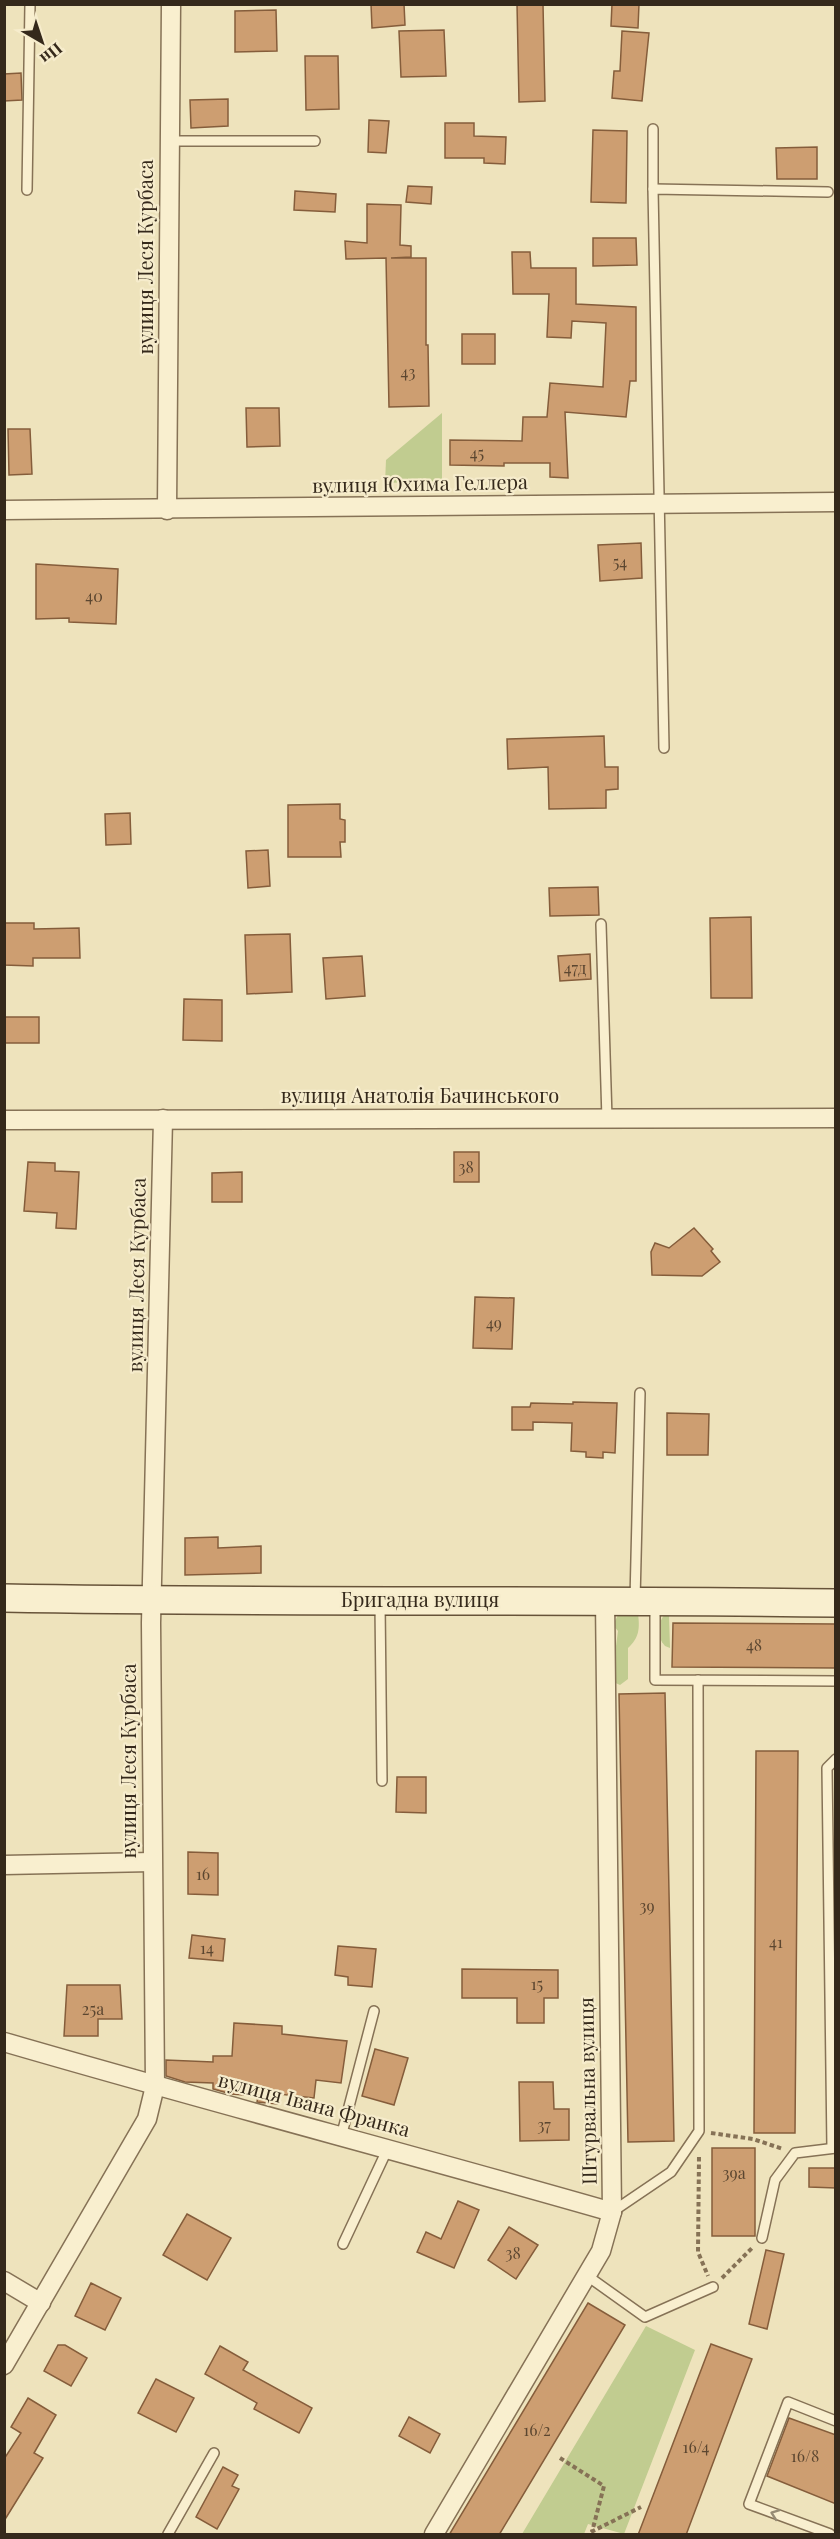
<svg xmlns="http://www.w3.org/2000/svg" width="840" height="2539" viewBox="0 0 840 2539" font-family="'Playfair Display',serif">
<rect width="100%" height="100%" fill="#eee3bc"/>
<g fill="#c1cc90">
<path d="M442,413V481L385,483L386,460Z"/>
<path d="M625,1611L638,1614C640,1629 639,1638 628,1648V1679L620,1685L609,1680V1646H616L618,1631L613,1625L618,1615Z"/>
<path d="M665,1614L669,1615L670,1648L665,1646C656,1636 657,1624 665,1614Z"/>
<path d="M646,2326L695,2350L624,2534L588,2524L584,2534H522Z"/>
</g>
<g fill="#cd9e71" stroke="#855d3b" stroke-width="1.5">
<path d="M371,4H404L405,25L372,28Z"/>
<path d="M517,4H543L545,101L519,102Z"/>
<path d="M612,4H639L638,28L611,26Z"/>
<path d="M276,10L277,51L235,52V11Z"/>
<path d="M444,30L446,76L401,77L399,31Z"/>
<path d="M622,31L649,33L642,101L612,98L614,71H620Z"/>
<path d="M305,56H338L339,109L306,110Z"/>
<path d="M21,73L22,100L4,101V74Z"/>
<path d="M228,99V126L191,128L190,100Z"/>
<path d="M369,120L389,121L386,153L368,152Z"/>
<path d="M445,123H474V136L506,137L505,164L484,163V158H445Z"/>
<path d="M593,130L627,131L626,203L591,202Z"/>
<path d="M817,147V179H777L776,148Z"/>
<path d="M408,186L432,187L431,204L406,202Z"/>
<path d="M295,191L336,194L335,212L294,210Z"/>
<path d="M367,204L401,205L400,245L411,246V257L391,258H426V345H428L429,406L389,407L386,258L346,259L345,241L367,243Z"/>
<path d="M593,238H636L637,265L593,266Z"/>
<path d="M512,252H530L531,268H576V304L636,307V381H630L626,417L565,412L568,478L550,477V463H504V466L450,465V440L522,441L523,417H547L550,383L603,387L606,323L572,321L571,338L547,337L549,294H513Z"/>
<rect x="462" y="334" width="33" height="30"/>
<path d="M246,408H279L280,446L247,447Z"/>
<path d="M8,429H30L32,474L9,475Z"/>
<path d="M641,543L642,578L600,581L598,545Z"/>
<path d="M36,564L118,569L116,624L69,622V618L36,619Z"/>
<path d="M604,736L605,767H618V789L606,790V808L549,809L548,767L508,769L507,739Z"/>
<path d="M340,804V819L345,820V842H340L341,857H288V805Z"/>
<path d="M130,813L131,844L106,845L105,814Z"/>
<path d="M268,850L270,886L248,888L246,851Z"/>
<path d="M598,887L599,915L550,916L549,888Z"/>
<path d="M751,917L752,998H711L710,918Z"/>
<path d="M4,923H34V929L79,928L80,958H33V966L4,965Z"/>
<path d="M290,934L292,992L247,994L245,935Z"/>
<path d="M590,954L591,979L560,981L558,956Z"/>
<path d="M362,956L365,996L326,999L323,958Z"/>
<path d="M184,999L222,1000V1041L183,1040Z"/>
<rect x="4" y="1017" width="35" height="26"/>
<rect x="454" y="1152" width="25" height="30"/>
<path d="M28,1162L55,1163V1171L79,1172L76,1229L56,1228L57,1213L24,1211Z"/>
<path d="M242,1172V1202H212V1173Z"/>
<path d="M694,1228L713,1249L711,1251L720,1262L702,1276L652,1275L651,1252L655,1243L669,1248Z"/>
<path d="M475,1297L514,1298L512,1349L473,1348Z"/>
<path d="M573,1402L617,1403L615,1453L603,1452V1458L586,1457V1452L571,1451L572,1423L533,1422V1430H512V1407H530L531,1403L573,1404Z"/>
<path d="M667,1413L709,1414L708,1455H667Z"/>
<path d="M218,1537V1548L261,1546V1573L185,1575V1538Z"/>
<path d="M673,1623L836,1624V1668L672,1667Z"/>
<path d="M665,1693L674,2141L628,2142L619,1694Z"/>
<path d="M756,1751H798L795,2133H754Z"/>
<path d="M397,1777H426V1813L396,1812Z"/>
<path d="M188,1852L218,1853V1895L188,1894Z"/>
<path d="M192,1935L225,1939L223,1961L189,1958Z"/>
<path d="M338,1946L376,1949L372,1987L348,1985V1977L335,1975Z"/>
<path d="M462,1969L558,1970V1998H544V2023H517V1998H462Z"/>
<path d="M67,1985H120L122,2019H98V2036H64Z"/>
<path d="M234,2023L282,2026V2034L347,2041L341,2083L316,2080L314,2098L279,2094L278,2104L257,2102L258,2096L231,2094L213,2089V2083L185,2082L166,2076V2060L213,2062V2056H232Z"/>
<path d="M375,2049L408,2058L394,2105L362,2096Z"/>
<path d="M519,2082H553L554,2109H569V2140L520,2141Z"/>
<rect x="712" y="2148" width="43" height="88"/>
<path d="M809,2168H836V2188L809,2187Z"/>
<path d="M458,2201L479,2210L454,2268L417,2252L426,2232L441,2239Z"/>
<path d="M187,2214L231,2238L207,2280L163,2255Z"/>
<path d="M509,2227L538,2245L516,2279L488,2260Z"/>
<path d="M766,2250L784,2254L767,2329L749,2324Z"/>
<path d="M91,2283L121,2298L105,2330L75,2316Z"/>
<path d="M588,2303L625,2325L499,2535H449Z"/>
<path d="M711,2344L752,2359L686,2535H638Z"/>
<path d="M58,2345H65L87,2358L71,2386L44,2371Z"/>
<path d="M220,2346L248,2362L243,2370L312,2408L299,2433L254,2409L257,2403L205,2374Z"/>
<path d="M156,2379L194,2398L176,2432L138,2413Z"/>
<path d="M28,2398L56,2415L34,2453L43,2458L4,2521V2459L21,2433L11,2427Z"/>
<path d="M409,2417L440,2434L430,2453L399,2436Z"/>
<path d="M789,2418L836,2435V2504L767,2476Z"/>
<path d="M223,2467L238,2475L232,2486L239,2489L217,2529L196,2517Z"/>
</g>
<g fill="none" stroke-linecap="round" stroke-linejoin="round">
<defs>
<g id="lane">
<path d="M170,141H315"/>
<path d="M653,189V129"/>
<path d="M27,190L30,4"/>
<path d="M664,748L653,189L828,192"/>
<path d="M601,924L607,1119"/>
<path d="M635,1600L640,1393"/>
<path d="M655,1603V1680L836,1681"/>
<path d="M380,1604L382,1781"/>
<path d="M341,2137L374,2011"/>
<path d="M832,2148L827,1768L836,1759"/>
<path d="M612,2212L671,2172L699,2131L698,1680"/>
<path d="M762,2238L775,2180L795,2153L836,2148"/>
<path d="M343,2244L388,2148"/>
<path d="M586,2275L645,2317L713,2287"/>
<path d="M168,2534L214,2453"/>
<path d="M830,2534L749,2504L788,2402L836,2421"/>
</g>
<g id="street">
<path d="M4,510L836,502"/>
<path d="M167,510L171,4"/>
<path d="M4,1120L836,1118"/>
<path d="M4,1865L152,1862"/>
<path d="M4,2042C206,2101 410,2154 612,2212"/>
<path d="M4,2281L41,2303"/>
<path d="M4,2365L147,2119L155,2086L151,1623L163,1119"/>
<path d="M434,2534L601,2251L612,2212L605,1600"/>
</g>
<path id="secondary" d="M4,1598C281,1603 558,1599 836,1603"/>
</defs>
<use href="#lane" stroke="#867256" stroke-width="12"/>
<use href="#street" stroke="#867256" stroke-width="21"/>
<use href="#secondary" stroke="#675339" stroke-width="30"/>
<g stroke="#867256" stroke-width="4" stroke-dasharray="4.5 3" stroke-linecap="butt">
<path d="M711,2133L753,2139L783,2149"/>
<path d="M699,2157L698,2252L708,2276"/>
<path d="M722,2278L753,2247"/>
<path d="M560,2458L604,2486L592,2532"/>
<path d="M591,2532L641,2507"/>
</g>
<use href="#lane" stroke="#f9efcf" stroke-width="9"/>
<use href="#street" stroke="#f9efcf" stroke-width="18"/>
<use href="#secondary" stroke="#f9efcf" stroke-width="27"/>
</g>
<defs><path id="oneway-chevron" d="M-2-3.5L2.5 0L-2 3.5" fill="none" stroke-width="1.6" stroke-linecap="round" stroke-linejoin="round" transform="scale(1.5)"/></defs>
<use stroke="#978c75" href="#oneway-chevron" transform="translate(775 2514) rotate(-160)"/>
<g text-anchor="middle" stroke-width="4.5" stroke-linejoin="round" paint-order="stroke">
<g font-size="16" fill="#5b4630">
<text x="408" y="378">43</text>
<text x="477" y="459">45</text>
<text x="620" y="568">54</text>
<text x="94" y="602">40</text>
<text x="575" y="974">47д</text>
<text x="466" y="1173">38</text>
<text x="494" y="1329">49</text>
<text x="754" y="1651">48</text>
<text x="203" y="1880">16</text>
<text x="647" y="1912">39</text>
<text x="776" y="1948">41</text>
<text x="207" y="1954">14</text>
<text x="537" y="1990">15</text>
<text x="93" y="2015">25а</text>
<text x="544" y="2131">37</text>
<text x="734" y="2179">39а</text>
<text x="513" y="2259">38</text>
<text x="537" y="2436">16/2</text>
<text x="696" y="2453">16/4</text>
<text x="805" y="2462">16/8</text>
</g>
<g font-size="20" fill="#35291b" stroke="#f6eccc">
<text transform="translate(146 257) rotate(-90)" y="7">вулиця Леся Курбаса</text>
<text transform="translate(420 484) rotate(-1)" y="7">вулиця Юхима Геллера</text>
<text x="420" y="1103">вулиця Анатолія Бачинського</text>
<text transform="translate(137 1275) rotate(-89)" y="7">вулиця Леся Курбаса</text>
<text x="420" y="1607">Бригадна вулиця</text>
<text transform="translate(129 1761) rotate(-90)" y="7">вулиця Леся Курбаса</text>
<text transform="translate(588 2091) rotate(-91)" y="7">Штурвальна вулиця</text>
<text transform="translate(314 2105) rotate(15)" y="7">вулиця Івана Франка</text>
</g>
</g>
<rect width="840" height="2539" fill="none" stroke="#35291b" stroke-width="12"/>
<g transform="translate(42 42) rotate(141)" stroke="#f6eccc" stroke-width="4.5" paint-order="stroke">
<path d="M0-4.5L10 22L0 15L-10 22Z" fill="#35291b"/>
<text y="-9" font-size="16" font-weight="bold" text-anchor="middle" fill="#35291b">Пн</text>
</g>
</svg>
